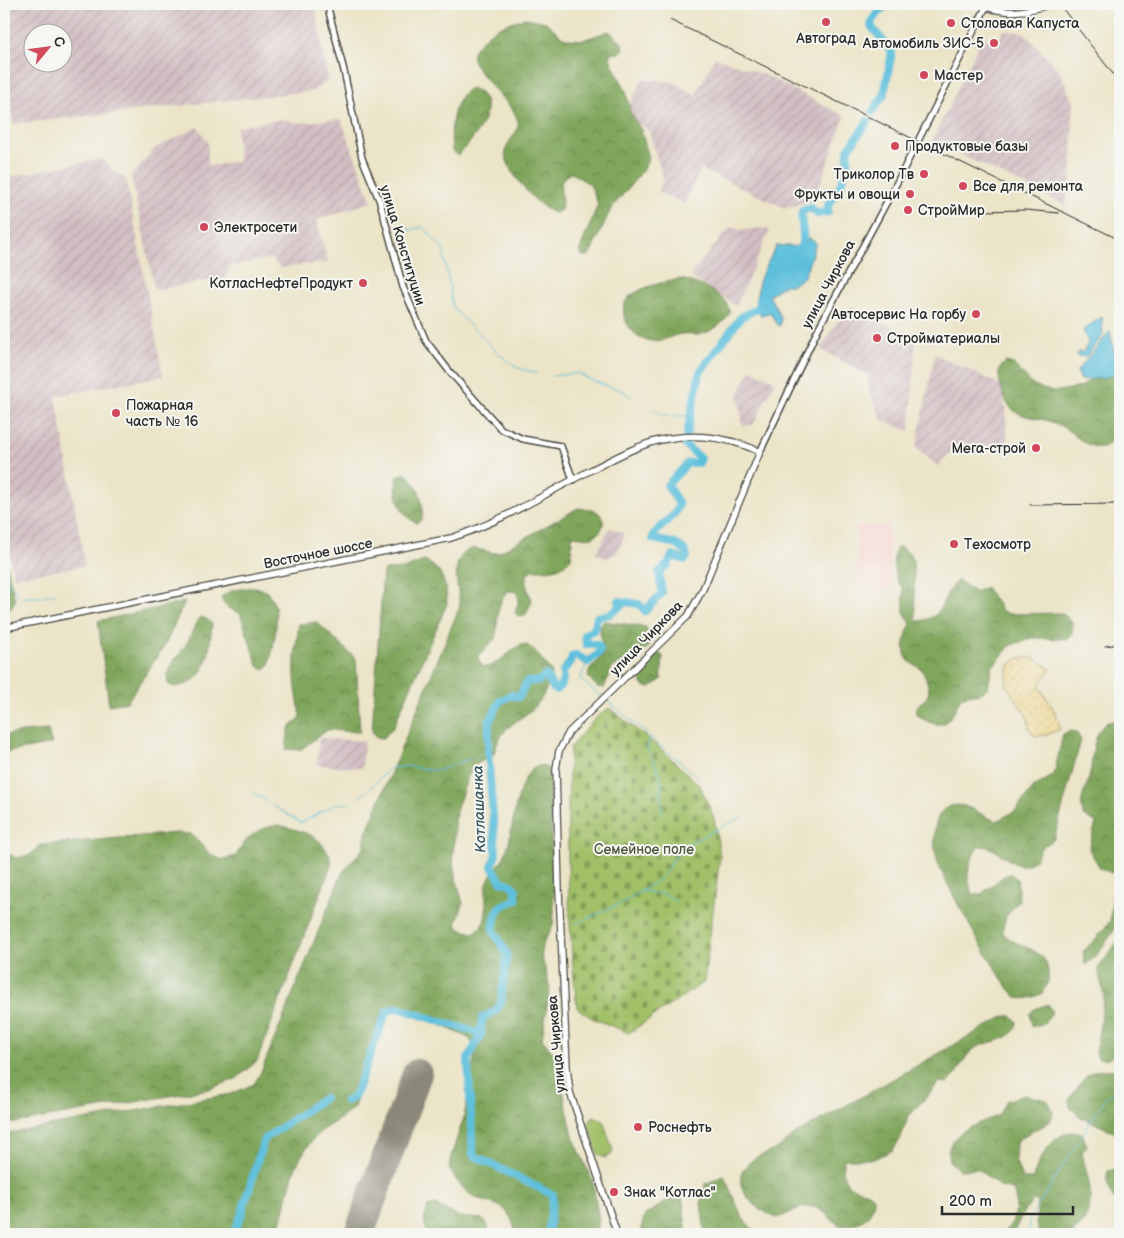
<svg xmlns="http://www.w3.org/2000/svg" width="1124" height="1238" viewBox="0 0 1124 1238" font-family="'Balsamiq Sans',sans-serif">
<defs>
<pattern id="industrial-furrows" width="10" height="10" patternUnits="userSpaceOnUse" patternTransform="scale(1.25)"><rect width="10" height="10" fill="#d2bec2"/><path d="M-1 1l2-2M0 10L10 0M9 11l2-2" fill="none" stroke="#b4a3a7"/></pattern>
<pattern id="grass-tufts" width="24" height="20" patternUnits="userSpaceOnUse" patternTransform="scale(1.25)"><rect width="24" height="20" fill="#a1c068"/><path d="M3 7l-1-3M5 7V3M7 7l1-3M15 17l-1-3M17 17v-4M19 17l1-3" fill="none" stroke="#839c56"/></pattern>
<pattern id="forest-crowns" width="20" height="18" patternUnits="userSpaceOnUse" patternTransform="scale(1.25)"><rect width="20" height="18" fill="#80a65c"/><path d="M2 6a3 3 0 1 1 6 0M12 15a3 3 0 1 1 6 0" fill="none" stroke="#69874c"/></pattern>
<pattern id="sand-dots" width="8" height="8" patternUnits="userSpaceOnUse" patternTransform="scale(1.25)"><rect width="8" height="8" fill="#eeda9e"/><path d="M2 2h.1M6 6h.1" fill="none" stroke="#cb8" stroke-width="1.8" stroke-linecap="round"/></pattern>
<pattern id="cemetery-stones" width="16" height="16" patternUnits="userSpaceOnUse" patternTransform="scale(1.25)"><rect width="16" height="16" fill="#a1c068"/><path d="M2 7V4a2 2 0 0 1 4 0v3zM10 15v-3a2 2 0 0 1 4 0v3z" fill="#839c56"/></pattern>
</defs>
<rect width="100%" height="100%" fill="#f6f6f2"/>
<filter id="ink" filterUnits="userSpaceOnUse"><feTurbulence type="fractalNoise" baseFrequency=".02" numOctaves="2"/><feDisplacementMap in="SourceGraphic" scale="10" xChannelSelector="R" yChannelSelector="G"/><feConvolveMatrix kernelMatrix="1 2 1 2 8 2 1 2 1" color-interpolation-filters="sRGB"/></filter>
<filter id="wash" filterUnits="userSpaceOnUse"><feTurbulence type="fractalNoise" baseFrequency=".0096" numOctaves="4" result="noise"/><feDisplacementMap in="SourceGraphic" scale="20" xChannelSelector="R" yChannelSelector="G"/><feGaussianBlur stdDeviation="1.12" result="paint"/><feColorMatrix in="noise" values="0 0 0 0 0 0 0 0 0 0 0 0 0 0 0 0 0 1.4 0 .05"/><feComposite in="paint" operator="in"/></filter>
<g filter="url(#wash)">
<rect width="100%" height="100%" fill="#ebe4c7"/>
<path fill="#f7d0ca" d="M889,525L891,589L857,590L856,526Z"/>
<g fill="url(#industrial-furrows)" fill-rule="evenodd">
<path d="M4,4H315L328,81L313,91L13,124L4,38ZM62,32V62H32V32Z"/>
<path d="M1004,30L1024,33L1059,70L1073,103L1072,170L1066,205L932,141L982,38L998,42Z"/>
<path d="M715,57L765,75L845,116L814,200L785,208L701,169L684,204L658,192L663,180L649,130L624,116L643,79L673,82L695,96Z"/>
<path d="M282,119L299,123L341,119L372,202L316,220L328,262L280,268L271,258L230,266L225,278L155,290L131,176L155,148L198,127L208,143V166L239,161L236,127Z"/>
<path d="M100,159L126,180L163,376L56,396L85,566L14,577L4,529V178Z"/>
<path d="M730,227L741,230L767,228L769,232L736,306L690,276Z"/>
<path d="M851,308L916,338L910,431L882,420L869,391L867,375L820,349L845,311Z"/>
<path d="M935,354L1003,386L1008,445L951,451L938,466L916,448Z"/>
<path d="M751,369L775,381L754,424L743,426L738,394Z"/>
<path d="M610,528L623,533L624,536L616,554L606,558L596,553Z"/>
<path d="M319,738L364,741L362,768L317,765Z"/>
</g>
<path fill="url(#grass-tufts)" stroke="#66764a" d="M594,1116L603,1120L613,1150L611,1155L605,1158L598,1155L588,1123Z"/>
<g fill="url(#forest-crowns)" stroke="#566844">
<path d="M526,18L546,22L561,36L568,39L583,40L609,31L621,42L624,49L619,53H612L610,59L626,91L630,111L641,130L649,157L644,169L611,209L589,256H582L580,249L598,204L590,184L571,173C553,181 565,196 561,210L555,213C539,209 501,167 506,149C509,138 522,131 517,118C510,100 467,69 473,52C474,48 479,44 482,40C494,27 509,22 526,18Z"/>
<path d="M471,88C505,101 474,140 458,155L452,151C450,133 451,97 471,88Z"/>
<path d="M681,279C698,283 726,293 730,312C725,324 710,333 697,335C692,335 686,333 681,334C670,336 663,342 651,341C631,339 611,308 633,294C647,285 665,282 681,279Z"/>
<path d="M1006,362L1013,364L1034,386L1053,392L1081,387L1103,369L1120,365V412L1110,418L1117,431L1115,438L1105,447C1086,450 1076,434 1061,426C1033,411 1008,426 1000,383C998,373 998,368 1006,362Z"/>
<path d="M405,473C419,482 424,503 422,519L417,523C401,517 392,492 398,476Z"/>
<path d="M578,508C583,509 589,508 594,510C608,516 605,532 592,537C587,539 578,536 572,536L571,559C559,571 548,570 532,570L527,574V588L532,601L526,614L520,617L515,613L519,599L516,592L509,591C496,600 498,623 496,638L481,653L478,659L482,666L489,667C526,646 518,627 552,673C549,681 545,695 539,702C523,722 501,722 494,754L477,764L468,776L456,811L453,855L454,870L463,904L456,924L460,929L473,933C495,920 481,900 488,881C492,870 502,863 506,852C514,832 516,760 545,766L549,772L554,911L553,926L542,946L541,953L550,988L542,1039L555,1055L573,1136L593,1183L599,1220L595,1234H516C507,1193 489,1211 466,1191C459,1185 454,1176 449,1169L451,1156L464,1117L476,1049L469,1038L421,1016L395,1010L383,1017L354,1107C343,1120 331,1122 320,1132C287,1165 291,1194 278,1234H4V1134L231,1094L254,1084L261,1072L342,873L364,847L366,833L460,606C458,585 448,557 473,548L493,553L500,552Z"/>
<path d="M898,546L910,554L913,560L916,621C948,619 937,599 958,580L975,592L986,587L1002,611L1009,614L1062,613L1073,623L1072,634L1067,639L1032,638L1011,645L992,667L988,687L983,692L961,697C956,707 951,725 937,724C928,723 908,715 920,703C923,701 926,699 928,695C931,689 925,675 921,669C918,666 912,664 909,661C900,652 906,633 911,624L904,612L903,588C893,579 890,556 898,546Z"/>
<path d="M4,551L15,601L11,609L4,611Z"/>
<path d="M424,561C443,568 447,586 447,604L393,728L383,738L376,737L372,731L383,572L385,570L403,569Z"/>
<path d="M255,587C288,592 274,643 269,665L264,670L258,666L240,613C231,609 223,608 221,597L233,590Z"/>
<path d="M185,602L164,647L127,702L109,705L98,621Z"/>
<path d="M201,617L207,619L212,624C209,652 209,683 174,687L168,684C164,667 181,655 188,641C193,632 193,624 201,617Z"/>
<path d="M604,621L646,627L651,640L649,647L612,668L604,688L597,687L588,677L589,670C613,645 600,655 600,627Z"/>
<path d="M317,622L356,659L360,732L327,730L300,750L286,749L289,728L301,717C293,680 293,662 299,624Z"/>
<path d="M657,653L663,656L661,680L650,688L643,686L639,674L646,662Z"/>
<path d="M1120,719V867L1112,873L1100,868L1089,849L1096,822L1084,816C1078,800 1085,793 1089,778C1094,758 1090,740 1105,723Z"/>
<path d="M48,730L52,744L4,753V736L21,732Z"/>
<path d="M1069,731L1076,732L1081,740L1054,839C1051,843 1045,844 1042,847C1038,851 1038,857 1034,861C1013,877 998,841 978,847C968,863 965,877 973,894L980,895L1004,876L1011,874L1017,879L1019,900L1006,917L1002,931C1013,949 1046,945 1048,971C1049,980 1048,985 1042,993C1036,997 1024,1001 1017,997C1004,990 944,882 938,863C933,848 930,811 951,806C969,802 980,816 997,821L1015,811L1034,787L1054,775L1063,734Z"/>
<path d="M279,825C306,833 323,834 332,863L257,1061L236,1079L209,1089L4,1125V851L16,858L30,855L40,845L177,833L191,834L210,854L222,860L236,856C245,837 258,828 279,825Z"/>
<path d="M1118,887H1120V922L1096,956L1085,965L1083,952L1102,932L1110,921L1113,892Z"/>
<path d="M1120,938V1053L1105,1059L1098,1058L1096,1051L1104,996L1098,969Z"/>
<path d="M1048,1004L1052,1011C1049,1021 1042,1026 1032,1026L1030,1013L1035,1009Z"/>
<path d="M1005,1016H1012L1017,1021C1016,1043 989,1039 974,1049C962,1058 959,1074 947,1083L940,1082L908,1117L901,1137L893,1150L874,1159H845C840,1169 843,1177 849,1186L868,1193L874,1198C874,1218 859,1225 842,1226C832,1222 827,1213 819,1209C804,1201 790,1215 777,1218C755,1210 724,1183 751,1161C758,1156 765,1154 772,1151C780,1148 787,1140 794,1135Z"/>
<path d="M1120,1068V1137L1112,1131L1080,1117L1070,1107L1069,1100C1076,1091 1084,1073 1096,1071C1105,1069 1111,1071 1120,1068Z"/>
<path d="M1024,1095L1047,1100C1068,1127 1027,1127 1016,1143L1015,1159L1022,1179H1033C1038,1158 1056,1126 1082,1133L1087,1146L1082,1152C1086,1177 1097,1193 1085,1219C1083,1225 1076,1229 1073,1234H1039L1036,1222L1038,1201L1034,1200L1023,1213L1013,1234H1000C1016,1225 1019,1207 1013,1190L1000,1187L978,1169L959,1170L949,1161C943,1132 979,1124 999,1115L1006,1101Z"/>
<path d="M1120,1168V1202L1117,1203C1109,1195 1105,1181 1108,1171Z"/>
<path d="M724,1176L743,1219L758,1234H705L701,1204L705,1184Z"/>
<path d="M675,1196H682L687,1234H643L641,1228L645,1215Z"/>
<path d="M435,1205L460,1217L482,1219L487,1224L490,1234H427L424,1220L428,1207Z"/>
</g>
<path fill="url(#sand-dots)" stroke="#8c8264" d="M1019,658H1034L1051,669L1039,686L1055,712L1061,729L1046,735L1035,736L1029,729L1028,718L1006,685L1009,665Z"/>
<path fill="url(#cemetery-stones)" stroke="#66764a" d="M609,708L661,749L700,786L714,818L720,856L704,982L629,1033L592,1018L577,1008C567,923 566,833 570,747L597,717Z"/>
<g fill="#5cbfdb" stroke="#447583">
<path d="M809,238L816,243L804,277L794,284L783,286L769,295L781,318L780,326L777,325L770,312L761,316C750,287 764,270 777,245L802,247Z"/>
<path d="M1102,317L1103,335L1086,357L1077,356L1078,352H1083L1088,343L1083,330Z"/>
<path d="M1110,331L1118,372L1105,378L1081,380L1077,371Z"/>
</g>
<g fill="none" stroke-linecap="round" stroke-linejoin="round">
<g stroke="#5cbfdb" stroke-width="1">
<path d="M407,227L409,230L423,227L443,249L453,308L499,354L518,368L537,373"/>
<path d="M552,376L579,373C595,386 617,385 632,397"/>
<path d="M652,410L662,415L689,416"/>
<path d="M4,575L20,597H37L56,593"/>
<path d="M588,662L580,679L602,697"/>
<path d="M605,699L699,778"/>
<path d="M650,736L647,748L661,776L662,813"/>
<path d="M253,793L301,823L338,803L349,804"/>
<path d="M360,797L391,768L406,766L437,771L488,752"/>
<path d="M641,891L664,894L676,901"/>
<path d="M576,924L627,900L661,878L683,846L742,817"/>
<path d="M1029,1234V1220L1106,1097L1120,1086"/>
</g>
<g stroke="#5cbfdb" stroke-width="8">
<path d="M873,111L884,95L892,52L871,26L873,19L887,4"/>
<path d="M793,254C812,241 798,225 802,211L811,208L817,214L828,212V205L838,190L848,166V150L868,121"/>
<path d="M687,433L700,372L741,317L758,308L761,298"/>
<path d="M346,1101L354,1097L387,1011L398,1008L481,1034"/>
<path d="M233,1234L241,1216L264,1139L324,1098"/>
<path d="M548,1234L553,1195L473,1155L468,1059L481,1034L482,1018L497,1010L501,1002L507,954L493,930L496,914L501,906L516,900V890L510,884L501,881L492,866L496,854L488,752L489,722L500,701L511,695L519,697L527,682L539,681L546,675L553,688L556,690C562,686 564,678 563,671L570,663L572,656L576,655L588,662L599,653L600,649L597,644H586L585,634L594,630L597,617L610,614L622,605L619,601L639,604L645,611L662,593L659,572L668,565L672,556L685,560L687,557C686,543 665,542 653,539V535L675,513L679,504L667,485L688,463H699L700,458L685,445L686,441"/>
</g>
<path stroke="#8b8879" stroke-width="30" d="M359,1234L417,1074"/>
</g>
</g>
<g filter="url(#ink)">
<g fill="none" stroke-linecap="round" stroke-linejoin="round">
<defs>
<g id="secondary">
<path d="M327,4L344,71L362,158L380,202L403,287L426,341L450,372L501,429L523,439L561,446L573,480"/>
<path d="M760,452L818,329L890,196L986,7L980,4"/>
</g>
<g id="primary">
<path d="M986,7C1010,15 1028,11 1052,4"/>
<path d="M4,628L451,538C501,522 545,494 591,470C613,459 636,446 660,440C694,433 729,437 760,452L703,589L688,616L569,732L559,751L556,769L559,890L567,1068L570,1092L617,1234"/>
</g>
</defs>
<use href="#secondary" stroke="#484742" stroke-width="8"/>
<use href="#primary" stroke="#484742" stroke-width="8"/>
<use href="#secondary" stroke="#fff" stroke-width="5"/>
<use href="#primary" stroke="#fff" stroke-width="5.5"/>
<g stroke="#2b2b2b" stroke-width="1">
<path d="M1059,4L1120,83"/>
<path d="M670,20L1120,240"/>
<path d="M938,212L1025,210L1059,213"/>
<path d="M1030,505L1120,504"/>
<path d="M1105,646L1120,644"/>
</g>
</g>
</g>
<g fill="#d1495b" stroke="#f6f6f2" stroke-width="2">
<circle cx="826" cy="22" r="5"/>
<circle cx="951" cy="23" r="5"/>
<circle cx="994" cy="43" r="5"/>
<circle cx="924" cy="75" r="5"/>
<circle cx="895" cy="146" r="5"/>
<circle cx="924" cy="174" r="5"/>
<circle cx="963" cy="186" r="5"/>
<circle cx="910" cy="194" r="5"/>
<circle cx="908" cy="210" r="5"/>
<circle cx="204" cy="227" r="5"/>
<circle cx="363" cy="283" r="5"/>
<circle cx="976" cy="314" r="5"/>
<circle cx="877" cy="338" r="5"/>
<circle cx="116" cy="413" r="5"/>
<circle cx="1036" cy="448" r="5"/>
<circle cx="954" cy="544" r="5"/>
<circle cx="638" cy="1127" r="5"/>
<circle cx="614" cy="1192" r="5"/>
</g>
<g text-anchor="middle" stroke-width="4" stroke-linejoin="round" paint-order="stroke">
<g font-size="14" fill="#2b2b2b" stroke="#f6f6f2" text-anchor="start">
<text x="961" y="28">Столовая Капуста</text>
<text x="826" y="43" text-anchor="middle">Автоград</text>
<text x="984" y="48" text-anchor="end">Автомобиль ЗИС-5</text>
<text x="934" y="80">Мастер</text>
<text x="905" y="151">Продуктовые базы</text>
<text x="914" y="179" text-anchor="end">Триколор Тв</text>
<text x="973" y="191">Все для ремонта</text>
<text x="900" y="199" text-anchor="end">Фрукты и овощи</text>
<text x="918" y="215">СтройМир</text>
<text x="214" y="232">Электросети</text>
<text x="353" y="288" text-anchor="end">КотласНефтеПродукт</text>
<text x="966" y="319" text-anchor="end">Автосервис На горбу</text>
<text x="887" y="343">Стройматериалы</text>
<text x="126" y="410">Пожарная<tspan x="126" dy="16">часть № 16</tspan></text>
<text x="1026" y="453" text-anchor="end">Мега-строй</text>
<text x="964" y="549">Техосмотр</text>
<text x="648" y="1132">Роснефть</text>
<text x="624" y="1197">Знак "Котлас"</text>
</g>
<g font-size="14" fill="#2b2b2b" stroke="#f6f6f2">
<text transform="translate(403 245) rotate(73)" y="5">улица Конституции</text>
<text transform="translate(828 284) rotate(-62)" y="5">улица Чиркова</text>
<text transform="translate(318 553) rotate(-11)" y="5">Восточное шоссе</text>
<text transform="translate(646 638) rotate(-46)" y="5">улица Чиркова</text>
<text transform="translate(556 1044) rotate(-95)" y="5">улица Чиркова</text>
</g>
<g font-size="14" fill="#4e583d" stroke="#f6f6f2">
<text x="644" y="854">Семейное поле</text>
</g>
<g font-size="15" font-style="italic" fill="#3a5760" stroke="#f6f6f2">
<text transform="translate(479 809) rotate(-92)" y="5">Котлашанка</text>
</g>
</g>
<rect width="1124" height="1238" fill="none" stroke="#f6f6f2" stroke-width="20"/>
<g transform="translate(48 48) rotate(61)"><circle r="24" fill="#f6f6f2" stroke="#a5a5a2"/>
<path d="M0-4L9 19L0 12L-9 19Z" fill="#d1495b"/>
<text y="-8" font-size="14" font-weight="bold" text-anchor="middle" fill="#2b2b2b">С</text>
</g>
<path d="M942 1206v8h131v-8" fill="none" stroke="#2b2b2b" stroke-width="2.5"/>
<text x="949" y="1206" font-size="15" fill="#2b2b2b" stroke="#f6f6f2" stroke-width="4" paint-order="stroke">200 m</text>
</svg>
